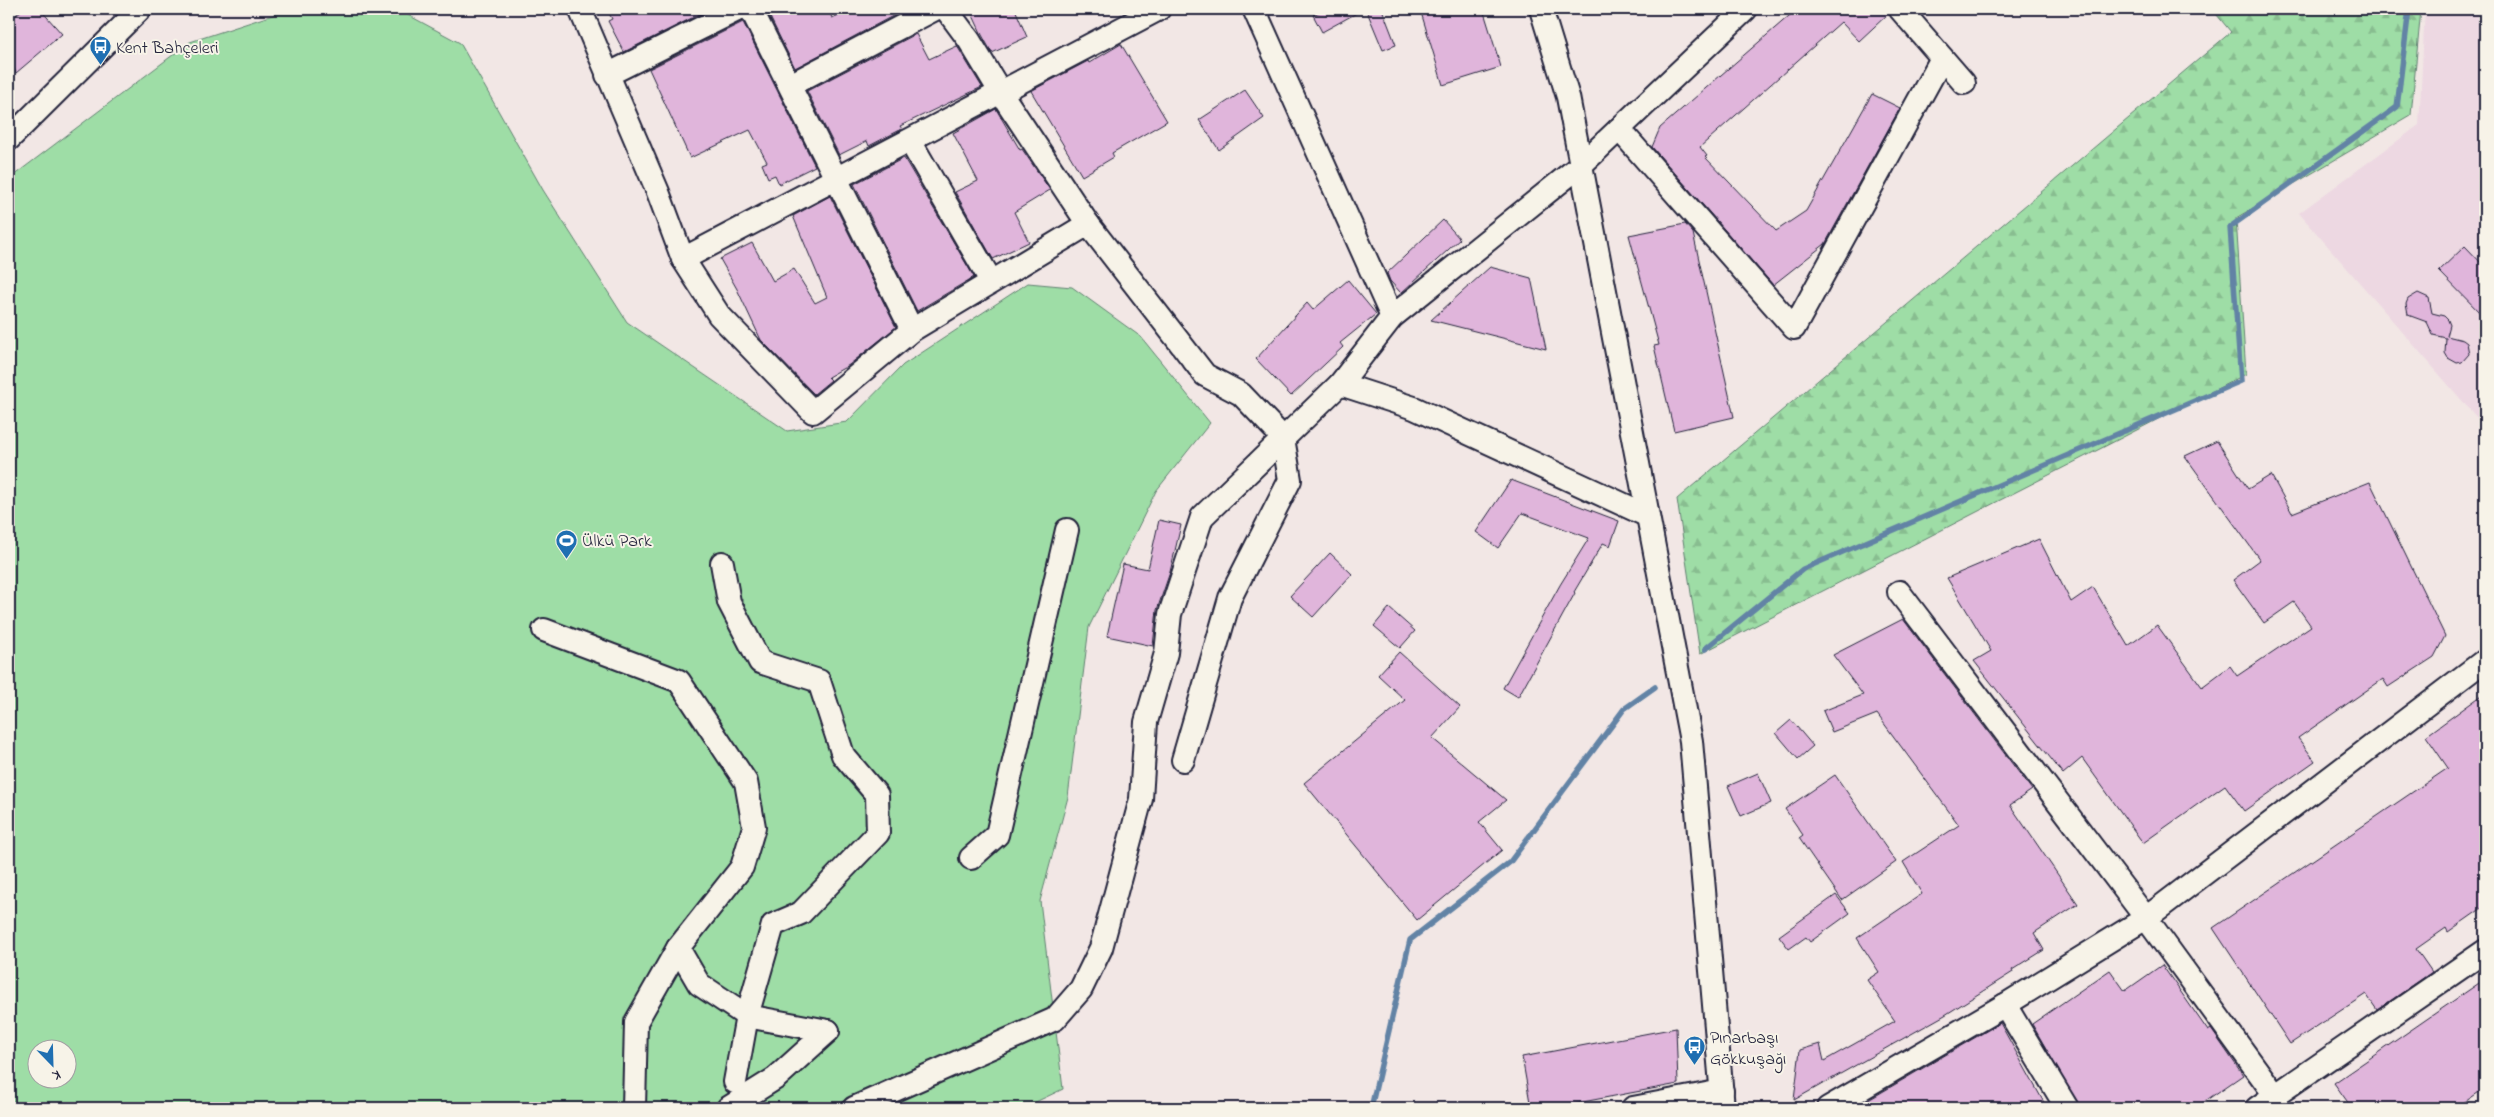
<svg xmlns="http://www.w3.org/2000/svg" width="2494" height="1117" viewBox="0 0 2494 1117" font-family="'Indie Flower',sans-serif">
<defs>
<pattern id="forest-firs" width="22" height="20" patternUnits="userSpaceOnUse" patternTransform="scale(1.25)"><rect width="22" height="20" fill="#9edda6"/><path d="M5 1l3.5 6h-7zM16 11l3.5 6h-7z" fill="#88bd90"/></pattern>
</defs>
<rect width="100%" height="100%" fill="#f2e7e5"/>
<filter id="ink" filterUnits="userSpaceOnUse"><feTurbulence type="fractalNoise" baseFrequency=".02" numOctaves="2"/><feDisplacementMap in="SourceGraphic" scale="10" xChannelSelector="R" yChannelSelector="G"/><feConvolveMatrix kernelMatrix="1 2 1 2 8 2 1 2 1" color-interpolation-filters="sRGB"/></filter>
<g filter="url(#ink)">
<path fill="#edd8e2" d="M2425,9H2485V427L2299,213L2419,125Z"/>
<path fill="url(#forest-firs)" stroke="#608070" d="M2212,9H2421L2411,115L2236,218L2246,374L1700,654L1677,499L2231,32Z"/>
<path fill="#9edda6" stroke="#608070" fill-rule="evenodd" d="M291,9H397L460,43L543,190L627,322L787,431L847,422L903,365L1028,283L1072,287L1141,337L1210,423L1156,491L1089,627L1068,797L1040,901L1063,1089L1023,1108H9V179L190,42ZM38,1050H68V1080H38Z"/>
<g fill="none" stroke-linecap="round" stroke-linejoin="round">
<g stroke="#6283a5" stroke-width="5.5">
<path d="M1705,649L1803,569L2241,381L2230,227L2397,107L2409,9"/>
<path d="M1371,1108L1410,940L1510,862L1624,709L1655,687"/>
</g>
</g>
<g fill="#e0b5db" stroke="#22223b">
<path d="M23,9H40L62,34L16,73L9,59V21Z"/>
<path d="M607,9H710L624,52L608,21L612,19Z"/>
<path d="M766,9H828L832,18L852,9L904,10L795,68Z"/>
<path d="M970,9H1015L1027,37L992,53L982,35Z"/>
<path d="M1325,9H1364L1322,32L1313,15Z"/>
<path d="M1366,9H1382L1396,45L1383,50Z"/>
<path d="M1420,9H1483L1501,67L1443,85Z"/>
<path d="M1797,9H1887L1888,14L1859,41L1841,22L1700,147L1707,156L1705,157L1776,231L1806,211L1872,94L1900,108L1825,244L1773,285L1652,147L1660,128Z"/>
<path d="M743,22L815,166L779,184L775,175L768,178L762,164L767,162L750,130L690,158L649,69Z"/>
<path d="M916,34L929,59L957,46L982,87L900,126L902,129L869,146L867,141L839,155L807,91Z"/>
<path d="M1121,44L1167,121L1112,153L1114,157L1082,176L1031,91L1088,61L1089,63Z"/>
<path d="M1245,90L1264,118L1219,150L1199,120Z"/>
<path d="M996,109L1020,150L1022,149L1050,190L1014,212L1029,242L993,259L955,192L978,181L953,133Z"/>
<path d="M904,158L974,277L917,311L854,184Z"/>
<path d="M830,196L896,327L849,365L828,377L831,380L814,394L761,340L737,289L720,259L752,243L773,281L794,269L815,303L827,297L793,216Z"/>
<path d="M1443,220L1460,239L1401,293L1390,281L1387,273Z"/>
<path d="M1685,224L1693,233L1734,417L1674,431L1654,346L1659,345L1629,235Z"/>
<path d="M2465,246L2485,267V318L2439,271Z"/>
<path d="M1490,267L1531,278L1546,349L1431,320Z"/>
<path d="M1348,280L1376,314L1340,343L1343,347L1291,396L1256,359L1307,303L1313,310Z"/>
<path d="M2418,293L2429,298L2432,313L2444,316L2448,320L2450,325L2447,336L2463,340L2467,343L2469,354L2462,362L2457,363L2448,358L2445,353L2446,338L2433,335L2427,322L2408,315L2406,304L2408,299Z"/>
<path d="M2217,441L2248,489L2271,475L2292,513L2370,482L2445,636L2434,657L2388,687L2383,679L2298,738L2315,761L2244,811L2225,785L2143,843L2082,758L2063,774L1974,661L1991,651L1947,578L2039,539L2071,602L2093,587L2128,646L2157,625L2202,687L2230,666L2237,676L2311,626L2294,602L2264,623L2233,580L2260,560L2185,456Z"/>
<path d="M1511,480L1619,521L1610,546L1603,543L1574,592L1575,593L1518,697L1503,688L1560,585L1589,538L1522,513L1498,548L1476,532Z"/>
<path d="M1159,520L1181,525L1170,572L1157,610L1153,646L1107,636L1123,564L1148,569Z"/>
<path d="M1330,553L1352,574L1313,617L1290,596Z"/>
<path d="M1389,608L1415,631L1400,648L1374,626Z"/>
<path d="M1903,619L2032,790L2010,805L2078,904L2034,933L2044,950L2012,970L2013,972L1945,1015L1794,1100L1800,1050L1820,1044L1824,1061L1895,1021L1867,980L1879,972L1857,938L1922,894L1903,862L1959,825L1877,714L1832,732L1823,711L1863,695L1833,655Z"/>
<path d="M1399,652L1460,707L1432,738L1506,800L1479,822L1502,850L1417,920L1304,783L1405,700L1378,675Z"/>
<path d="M2485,693V906L2448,932L2446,928L2416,949L2432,972L2377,1010L2366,994L2290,1044L2213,928L2448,768L2426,736Z"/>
<path d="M1791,720L1813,746L1798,759L1776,733Z"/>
<path d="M1758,773L1771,803L1741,816L1728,786Z"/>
<path d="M1835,775L1896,862L1842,900L1799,838L1803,835L1785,809Z"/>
<path d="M1836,895L1850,913L1810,942L1806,937L1789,949L1779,936Z"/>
<path d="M2162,965L2208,1031L2211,1029L2243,1075L2195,1108H2080L2032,1024L2110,970L2125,991Z"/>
<path d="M2485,979V1088L2456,1108H2352L2334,1083Z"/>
<path d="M2000,1023L2047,1108H1868L1865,1102Z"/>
<path d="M1676,1028L1678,1084L1551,1108H1531L1522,1057Z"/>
</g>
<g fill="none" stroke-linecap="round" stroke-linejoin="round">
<defs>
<g id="minor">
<path d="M580,9L658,192L683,259L719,315L813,412L912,330L1088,224"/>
<path d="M751,9L912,330"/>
<path d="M946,9L969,40L1001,93L1088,224L1205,375L1241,394L1283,438L1290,480L1230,598L1183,760"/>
<path d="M1254,9L1392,317"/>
<path d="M1541,9L1568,97L1691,741L1723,1108"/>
<path d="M1900,9L1964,83"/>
<path d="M607,75L739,9"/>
<path d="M790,85L935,9"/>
<path d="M1619,129L1794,328L1942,58"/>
<path d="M9,139L140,9"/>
<path d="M910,141L991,281"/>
<path d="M683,259L1159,9"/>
<path d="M1340,384L1414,408L1646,515"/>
<path d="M722,563L729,602L760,662L819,681L843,755L877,795L878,833L801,913L773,925L747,1016L735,1082"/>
<path d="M1899,592L2146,918L2275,1095"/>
<path d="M544,630L679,681L746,782L754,827L742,867L678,948L636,1022L634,1108"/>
<path d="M971,858L997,835L1067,530"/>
<path d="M678,948L699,984L747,1016L828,1031"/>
<path d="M2005,1005L2067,1108"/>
<path d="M728,1108L776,1078L828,1031"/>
<path d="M854,1108L1055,1019L1081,989L1101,948L1141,799L1146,722L1166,653L1170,614L1202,517L1340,384L1392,317L1581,165L1746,9"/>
<path d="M1633,1108L1722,1091"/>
<path d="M1828,1108L2005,1005L2146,918L2485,660"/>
<path d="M2257,1108L2485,951"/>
</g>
</defs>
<use href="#minor" stroke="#22223b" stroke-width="26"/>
<use href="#minor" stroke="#f7f3e8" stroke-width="22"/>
</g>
</g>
<defs>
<symbol id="bus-pin" viewBox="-11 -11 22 30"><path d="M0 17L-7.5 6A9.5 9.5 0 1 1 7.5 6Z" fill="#1f6fb2" stroke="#f7f3e8"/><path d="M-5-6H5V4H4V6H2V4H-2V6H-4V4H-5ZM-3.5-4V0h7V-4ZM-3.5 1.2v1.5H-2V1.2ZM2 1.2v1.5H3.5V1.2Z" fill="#fff"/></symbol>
<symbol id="stadium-pin" viewBox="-11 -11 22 30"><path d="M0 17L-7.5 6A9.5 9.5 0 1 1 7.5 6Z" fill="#1f6fb2" stroke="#f7f3e8"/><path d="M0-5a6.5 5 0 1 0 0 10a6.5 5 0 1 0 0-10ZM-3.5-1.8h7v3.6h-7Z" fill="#fff"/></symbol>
</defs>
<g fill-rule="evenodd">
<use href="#bus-pin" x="88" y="34" width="25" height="34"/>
<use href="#stadium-pin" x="554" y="528" width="25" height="34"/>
<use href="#bus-pin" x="1682" y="1034" width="25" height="34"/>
</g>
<g text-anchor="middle" stroke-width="4" stroke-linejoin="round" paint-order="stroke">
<g font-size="18" fill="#22223b" stroke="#f7f3e8" text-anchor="start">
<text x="116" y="53">Kent Bahçeleri</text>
<text x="582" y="546">Ülkü Park</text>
<text x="1710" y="1043">Pınarbaşı<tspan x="1710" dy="21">Gökkuşağı</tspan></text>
</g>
</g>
<rect width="2494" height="1117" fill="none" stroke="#f7f3e8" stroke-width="30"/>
<rect x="15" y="15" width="2464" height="1087" fill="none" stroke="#22223b" stroke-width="2" filter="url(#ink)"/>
<g transform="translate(52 1064) rotate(157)"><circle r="24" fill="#f7f3e8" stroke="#a29fa3"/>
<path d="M0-4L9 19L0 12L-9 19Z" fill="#1f6fb2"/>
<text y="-8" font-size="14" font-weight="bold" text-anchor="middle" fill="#22223b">K</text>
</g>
</svg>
